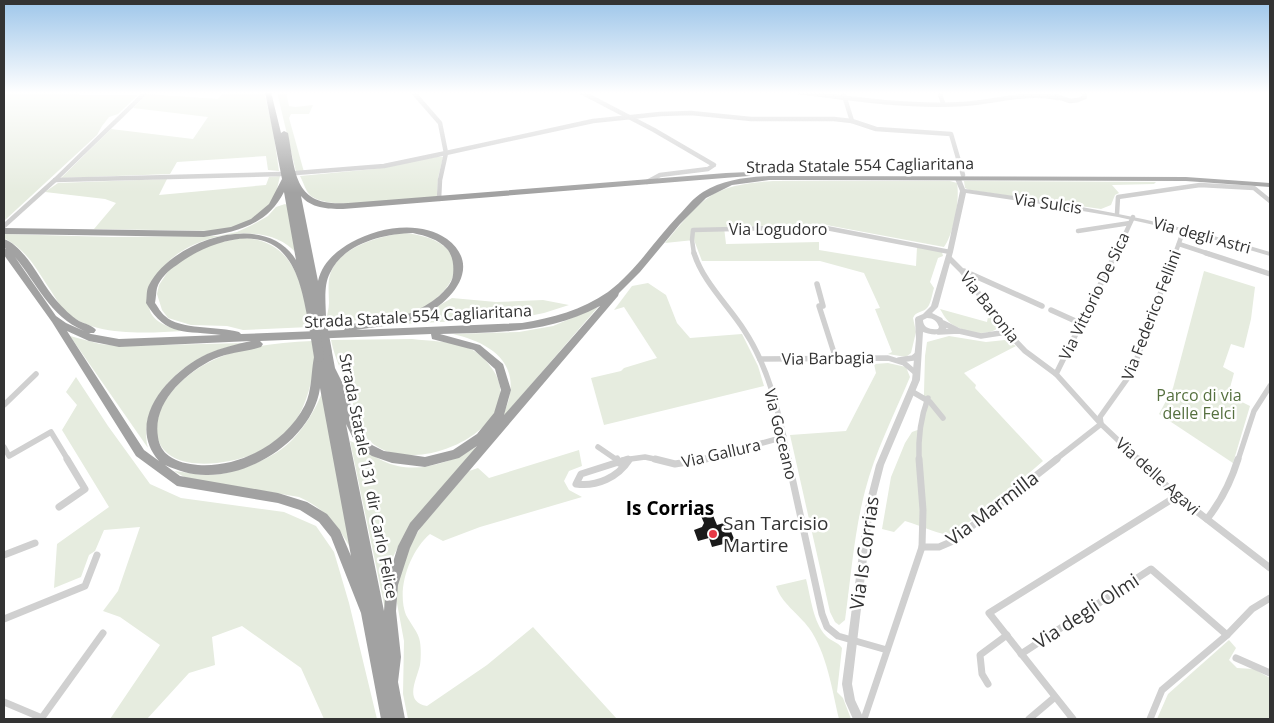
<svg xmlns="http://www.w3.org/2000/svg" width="1274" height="723" viewBox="0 0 1274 723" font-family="'Open Sans',sans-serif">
<rect width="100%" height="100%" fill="#fff"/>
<g fill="#e6ecdf">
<path d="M4,92H82L78,95H138L118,114L109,117L102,126L97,135L4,221Z"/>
<path d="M223,92H264L273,130L279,171L268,170L266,156L177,162L170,174L61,178L111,129L193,139L208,117L133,108L147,94L218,99Z"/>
<path d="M277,92H286L289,106L295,107L313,105L309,114H291L289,118L304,172H296Z"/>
<path d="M436,157H443L438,178L437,197C409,199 332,212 311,196C305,191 304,183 300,176L374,169Z"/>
<path d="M280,176L274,202L248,223L219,231L94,229L116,203L105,199L45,192L58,183L167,179L159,195L266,185L269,177Z"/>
<path d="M773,181H950L957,183C960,200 954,233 944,247L821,224L724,227L726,244L819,242V250L916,266L917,247L942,252L943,256L938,258L930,282L934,288C932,294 931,305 926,309C921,313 916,311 913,318L916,332L911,353L906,357L888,354L892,352L875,309L880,308L864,273L820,261H702L694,240L665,243C703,198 710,185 773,181Z"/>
<path d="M964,181H969L1156,182L1154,184L1112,185L1119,193L1115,195L1111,205L1101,209L969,190L965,188Z"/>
<path d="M285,204L287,205L296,253C267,219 194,234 167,263C159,271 157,280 154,291C152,295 149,301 149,305C149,322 171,328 183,331C147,333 89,338 62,308C57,301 52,292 47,285C35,266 25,249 4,238V234L111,237L218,236L237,232L252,225L268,216L276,207Z"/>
<path d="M401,233C461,236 475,277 421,309C402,320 379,317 358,320C347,321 338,326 327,326C325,318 329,311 329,303C329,296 328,287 329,279C335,248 374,238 401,233Z"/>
<path d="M242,238C294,240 302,283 310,327L243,330L227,326L191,325L168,318L162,310L157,294L159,285L169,270L177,262L212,244Z"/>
<path d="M1204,271L1255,287L1251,319L1244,348L1231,344L1223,367L1234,373L1228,395L1250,406L1233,463L1159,414L1173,388Z"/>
<path d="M648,283L666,295L677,323L690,338L742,334L758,366L764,386L604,425L591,378L621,371L624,368L657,358L624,307L614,310L632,286Z"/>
<path d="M452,298L496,302L543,300L569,305L544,313L519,318L401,324L421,316Z"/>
<path d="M598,307L503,417C505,409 509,402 510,394C516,357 483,341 453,334L519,332L553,326Z"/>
<path d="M940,309L987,322L989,312L998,326V328C986,338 960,331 949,322C945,318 943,314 940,309Z"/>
<path d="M70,336L100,344L119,346L245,343C236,345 227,347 218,350C178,364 138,403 148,448Z"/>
<path d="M949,336L986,342L1005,340L1016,346L964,373L976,385L975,388L1043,461L983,513L949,535C931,532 923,526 905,521L894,532L882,529L891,477L905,443L912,432L923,428L925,356L927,342Z"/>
<path d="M412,339C429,341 449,341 465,347C477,350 486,360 493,370C532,427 406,487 365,436C358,427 355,409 351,397C345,378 335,360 331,340Z"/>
<path d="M312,341C319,364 307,409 291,427C280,438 266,449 251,455C225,465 166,474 157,436C154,423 160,407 168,397C201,351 260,343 312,341Z"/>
<path d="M888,363L906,367L910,377C894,415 875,452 865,491C854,533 851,577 845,620L839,625L835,622L830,612L790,435L846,431L876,373L874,364Z"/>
<path d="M76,377L108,426L150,484L181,498L284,512L316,526L334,552L349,603L377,719H324L301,668L242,626L212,637L215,665L189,673L147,719H110L160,645L120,617L103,611L118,591L140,527L104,530L95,551L89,555L81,577L54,588L57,544L109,507L62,430L77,405L66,392Z"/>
<path d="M322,393L350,547C335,522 325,509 299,497L186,478L174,471C185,472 197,475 209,475C234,475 276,458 293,439C306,425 315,410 322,393Z"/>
<path d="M350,441C360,444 372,456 383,461C414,476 451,463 478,446L403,537L393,557L388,580L385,609Z"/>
<path d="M579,450L582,466L569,471L564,481L569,490L582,497L480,527L443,541L430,534C410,551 396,589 406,615C410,623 419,633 420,642C421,648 421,658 420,665C417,679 403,702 427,706L487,665L533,627L617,719H408L403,694L404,641L396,598L398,581L410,545L421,527L469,471L478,468L489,478Z"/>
<path d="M806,579C811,598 813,622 826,636C831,641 838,642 842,648L837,692L843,698L851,719H839C832,690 827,653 809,628C799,614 781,603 776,586Z"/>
<path d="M1229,640L1236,648L1229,660L1237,668L1254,669L1270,678V719H1157L1168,694Z"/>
</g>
<path fill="#1a1a1a" d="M712,513L717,525L727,522L735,541L712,547L709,538L698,541L694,530L702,527L704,523L701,516Z"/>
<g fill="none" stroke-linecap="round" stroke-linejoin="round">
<g stroke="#d0d0d0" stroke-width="4.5">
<path d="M581,92L654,130L714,165L708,169L660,175L647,182"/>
<path d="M798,92C852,99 908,107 963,104C995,102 1026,91 1058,98"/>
<path d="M843,92L852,121"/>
<path d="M939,92L943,103"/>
<path d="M1055,96L1070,101L1078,100L1085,97L1083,92"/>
<path d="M296,173L384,166L446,153L440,123L413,92"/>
<path d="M55,180L281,174"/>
<path d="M439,199L440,180L446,153L593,121L660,114L691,113L751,119H834L852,121L876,129L951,134L963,175"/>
<path d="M1117,214L1118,197L1200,185L1254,188L1270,201"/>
<path d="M4,226L55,180L146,92"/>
<path d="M1078,231L1130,223"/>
<path d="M1179,244L1209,254"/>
<path d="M694,254L692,240L693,230L821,227L950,252"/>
<path d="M1116,254L1133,217"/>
<path d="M1175,254L1184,229"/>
</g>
<g stroke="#d0d0d0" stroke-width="5.5">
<path d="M694,253C703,282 728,305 744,330C770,369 779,415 789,460"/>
<path d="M1206,253L1270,274"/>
<path d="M949,258L962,271L1007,332L1025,351L1056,374L1101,424L1139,460"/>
<path d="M964,271L1042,306"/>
<path d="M817,284L823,306H819L836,359"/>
<path d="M1051,310L1082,324"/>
<path d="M943,323L957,330"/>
<path d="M939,332L959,331L981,336L1007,332"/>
<path d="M760,359L888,358L904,363L917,374"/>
<path d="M899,360L913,358L918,354"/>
<path d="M1056,374L1116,253"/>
<path d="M911,391L930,402L943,418"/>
<path d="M4,405L36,374"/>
<path d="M4,447L9,456L51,432L68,460"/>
<path d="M598,447L617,460"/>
<path d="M623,460L645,457L659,460"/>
<path d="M700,460L784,437"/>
<path d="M919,460C918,438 920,419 928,398"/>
<path d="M1055,460L1101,424L1100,417L1132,372L1175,253"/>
<path d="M1238,460L1254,411L1270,386"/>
</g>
<g stroke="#d0d0d0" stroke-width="7">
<path d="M617,459L619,463"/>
<path d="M628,459L581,474L576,484C597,487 618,477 629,460"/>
<path d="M655,459L675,464L706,459"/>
<path d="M788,459L822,614L827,627L838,636L887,650"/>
<path d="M1138,459L1177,496L1270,568"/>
<path d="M59,507L85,489L67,459"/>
<path d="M1207,519C1222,500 1231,482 1238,459"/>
<path d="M922,547H939L953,541L1057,459"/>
<path d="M4,555L35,543"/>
<path d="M4,619L85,586L97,555"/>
<path d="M1021,654L1151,569L1227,635"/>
<path d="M1236,658L1270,673"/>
<path d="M988,684L982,674L980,655L1007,635"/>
<path d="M4,702L42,718"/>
<path d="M41,719L103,633"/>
<path d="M864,719L922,547L923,510L919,459"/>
<path d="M1029,719L1055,697"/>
<path d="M1073,719L989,613L1177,496"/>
<path d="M1150,719L1162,690L1227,635L1252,609L1270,598"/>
</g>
<path fill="#d0d0d0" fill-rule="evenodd" d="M958,177L961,179L965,189C1069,203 1170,221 1270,252V256L1195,234L1118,217L1041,204L966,193L953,252L938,307L932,313L942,318L947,327L944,333C936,335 931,335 923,332L920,380L884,465L873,508L852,684L855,700L864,719H853L845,701L842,684L865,508L876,465L912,380L916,339L915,319L916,317L923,314L931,306L947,252L960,191L955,179ZM927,318C933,318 937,321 939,327L938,329C931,330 923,328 923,320Z"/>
<path fill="#a2a2a2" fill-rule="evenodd" d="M265,92H271L281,133L284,131L288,133C296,175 294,207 348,203L726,173L749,172L753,174L749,176L343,209C327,209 311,208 301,196L318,281C322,263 336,251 352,242C379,227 420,220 447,239C484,267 450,304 420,317C399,326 378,326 356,330L522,323C552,318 582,310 608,292C636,271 654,241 678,216C686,208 693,198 703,192C722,180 746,177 769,176L1186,177L1270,183V187L1186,181L769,180L732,185L706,198L680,224L640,272L619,293L618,296L418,531L410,548L398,585L396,611L401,657L398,682L405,719H381L361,613L331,537L319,522L300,510L278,503L177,486L136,456L52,322L4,255V248L6,249L4,247V239C26,247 41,283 56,300C63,308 71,316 79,321C85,324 92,325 96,330L94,333H89L91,334L119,339L221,335C186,330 167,338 146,303C147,298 146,290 149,285C172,240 266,209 296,260L284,192C268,224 238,232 204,237L4,234V228L204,231L231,227L251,219L269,204L282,179ZM413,233C426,236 438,239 447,249C453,256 454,266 453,275C452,284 445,290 439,296C421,311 401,318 379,320C367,322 356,321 346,327L344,330L241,334L239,332C219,326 179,330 165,316C161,313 158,307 155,303C156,298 156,292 157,288C160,278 169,270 177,265C201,246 253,225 280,250C299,268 303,296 308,320L313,324L317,321L321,323L326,319C326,305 323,286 330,273C344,243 383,234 413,233ZM15,257C38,285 49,315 84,331L66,323L56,316ZM600,306L504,415L511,390L503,364L480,345L440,334C498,332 547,334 600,306ZM67,331L89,341L119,347L251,341C236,344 221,348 207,354C169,372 124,421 159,461L144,450ZM431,334L432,339L474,350L495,369L501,390L494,413L477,434L453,450L425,457L384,451L372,445L366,440L358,426L345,388L335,368L332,352L327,348L324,349L322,354H315L314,357C311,372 312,391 305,405C286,443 240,468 198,465C188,464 177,462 169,456C163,452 159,445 158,437C152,403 185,373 214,359C229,352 246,352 261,347L263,344L260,341ZM320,388L351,556L340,530L327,514L307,502L278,493L180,476L165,465C179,471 191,475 206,475C254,476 313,437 320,388ZM346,424L353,438L361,449L372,456L392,463L425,467L459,458L477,446L410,523L398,546L386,585L384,611Z"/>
<g stroke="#a2a2a2" stroke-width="10">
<path d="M321,319L327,352"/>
<path d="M313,320L319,357"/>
</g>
</g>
<linearGradient id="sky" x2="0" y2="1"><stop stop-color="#9ec6ea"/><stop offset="0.48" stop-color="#fff"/><stop offset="1" stop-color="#fff" stop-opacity="0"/></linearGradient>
<rect width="1274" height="193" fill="url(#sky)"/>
<circle fill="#e63946" stroke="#fff" stroke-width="2" cx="713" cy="534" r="5"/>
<g text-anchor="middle" stroke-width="5" stroke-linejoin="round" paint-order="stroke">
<g font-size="16" fill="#333" stroke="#fff">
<text transform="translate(860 165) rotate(-1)" y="6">Strada Statale 554 Cagliaritana</text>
<text transform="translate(1048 203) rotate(8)" y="6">Via Sulcis</text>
<text x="778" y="235">Via Logudoro</text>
<text transform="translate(1202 235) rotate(15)" y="6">Via degli Astri</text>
<text transform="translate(1094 296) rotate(-64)" y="6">Via Vittorio De Sica</text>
<text transform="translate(990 307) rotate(52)" y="6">Via Baronia</text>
<text transform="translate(1151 315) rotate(-69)" y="6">Via Federico Fellini</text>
<text transform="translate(418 316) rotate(-3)" y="6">Strada Statale 554 Cagliaritana</text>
<text transform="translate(828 358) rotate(-1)" y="6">Via Barbagia</text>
<text transform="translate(781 434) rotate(76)" y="6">Via Goceano</text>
<text transform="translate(721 453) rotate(-13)" y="6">Via Gallura</text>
<text transform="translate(369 476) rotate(79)" y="6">Strada Statale 131 dir Carlo Felice</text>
<text transform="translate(1158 476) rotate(42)" y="6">Via delle Agavi</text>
</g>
<g font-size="16" fill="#56703f" stroke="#fff">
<text x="1199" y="401">Parco di via<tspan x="1199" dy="18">delle Felci</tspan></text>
</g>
<g font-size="19" font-weight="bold" fill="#000" stroke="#fff">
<text x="670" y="515">Is Corrias</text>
</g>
<g font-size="19" fill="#333" stroke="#fff">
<text transform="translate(992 508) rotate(-37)" y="7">Via Marmilla</text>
<text transform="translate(864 553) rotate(-82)" y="7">Via Is Corrias</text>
<text transform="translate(1086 611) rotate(-33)" y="7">Via degli Olmi</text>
</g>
<g font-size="19" fill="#333" stroke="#fff" text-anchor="start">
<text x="723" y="530">San Tarcisio<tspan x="723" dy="22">Martire</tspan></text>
</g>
</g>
<rect width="1274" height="723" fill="none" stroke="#333333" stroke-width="10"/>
</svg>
